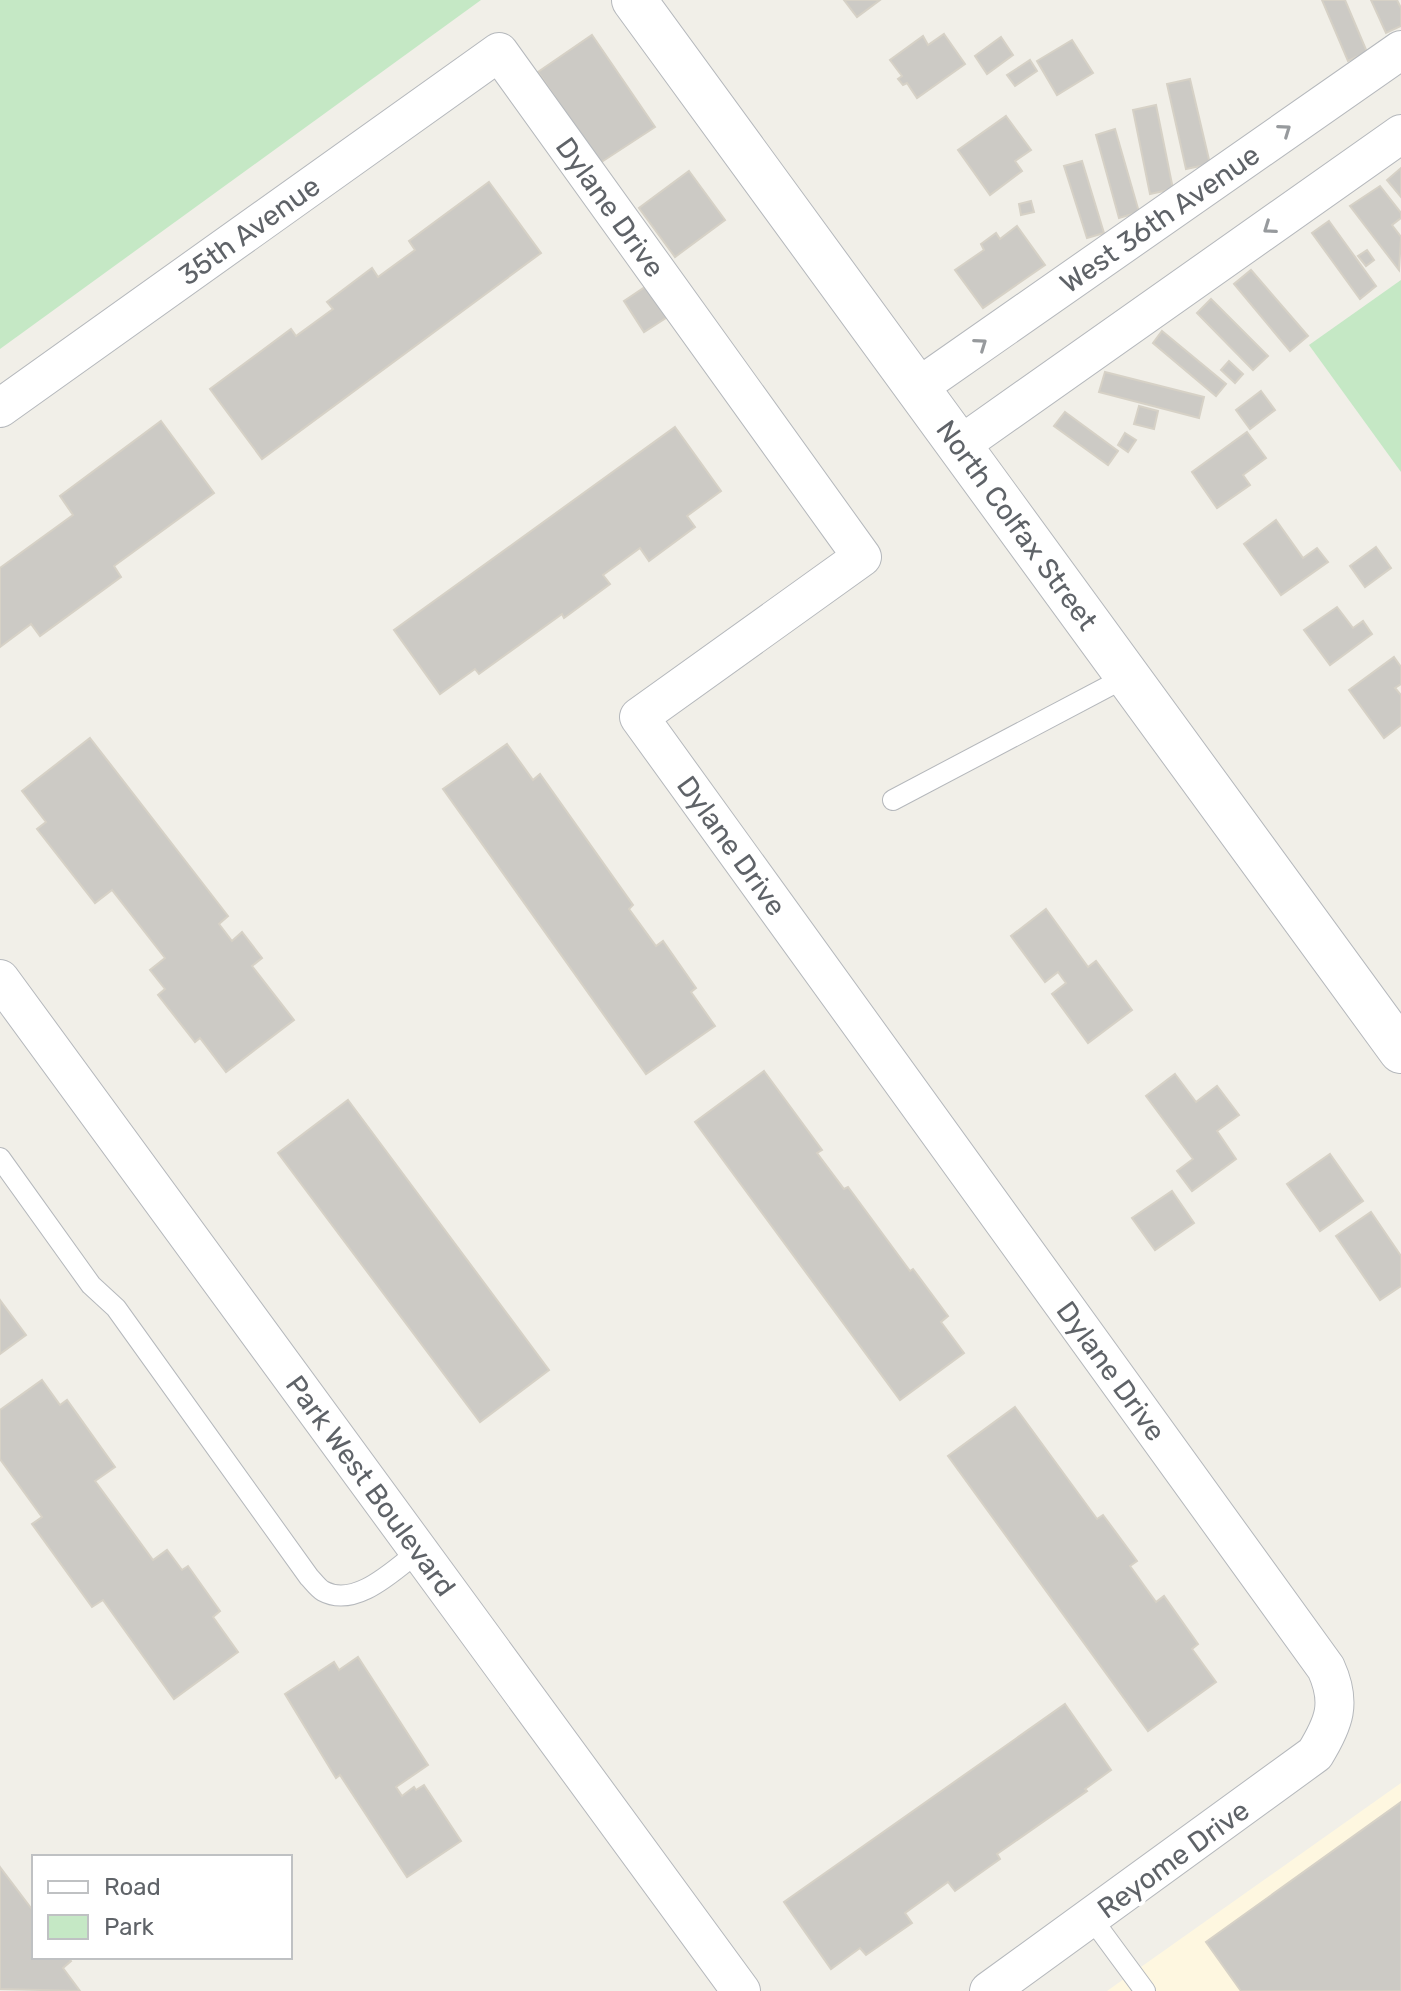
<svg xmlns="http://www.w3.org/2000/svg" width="1401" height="1991" viewBox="0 0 1401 1991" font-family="Rubik,sans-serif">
<rect width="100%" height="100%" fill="#f1efe8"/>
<path fill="#fef7e0" d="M1401,1783V1991H1107Z"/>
<g fill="#c5e8c5">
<path d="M0,0H481L0,349Z"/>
<path d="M1401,280V472L1309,345Z"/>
</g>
<g fill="#cccac5" stroke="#d6d1c6" stroke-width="2">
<path d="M844,0H880L857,17Z"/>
<path d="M1322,0H1345L1367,52L1348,61Z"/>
<path d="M1371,0H1397L1401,8V26L1386,33Z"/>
<path d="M944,34L965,64L917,98L907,83L903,85L898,79L902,76L890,60L923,36L928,45Z"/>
<path d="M592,35L655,127L600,163L538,72Z"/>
<path d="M1001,37L1013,55L987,74L975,56Z"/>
<path d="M1072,40L1093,73L1057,95L1037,61Z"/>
<path d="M1030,60L1037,71L1015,86L1007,75Z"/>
<path d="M1190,79L1210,164L1186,169L1167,84Z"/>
<path d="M1156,105L1173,189L1150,194L1133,110Z"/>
<path d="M1006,116L1031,150L1015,161L1022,171L990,195L958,150Z"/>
<path d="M1115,129L1139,212L1119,218L1096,135Z"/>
<path d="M1082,161L1104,233L1087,238L1064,166Z"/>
<path d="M1401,168V197L1387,180Z"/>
<path d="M689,171L725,220L675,257L639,208Z"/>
<path d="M489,182L541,253L262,459L210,389L291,329L296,336L333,309L327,302L372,268L378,277L415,250L409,241Z"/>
<path d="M1380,186L1401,213V218L1392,225L1401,237L1399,270L1350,206Z"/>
<path d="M1031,201L1034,212L1021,215L1019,204Z"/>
<path d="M1329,221L1376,286L1360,299L1312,233Z"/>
<path d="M1017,226L1045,265L983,308L955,270L984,250L981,244L996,233L1000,239Z"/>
<path d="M1367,250L1374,260L1366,266L1358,256Z"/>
<path d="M1251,270L1308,336L1290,351L1234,284Z"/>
<path d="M648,285L669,316L644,332L624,301Z"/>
<path d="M1211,299L1268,356L1253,370L1197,313Z"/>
<path d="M1162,331L1226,384L1216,396L1153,343Z"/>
<path d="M1229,361L1243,374L1235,383L1221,370Z"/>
<path d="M1105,372L1204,397L1199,418L1099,392Z"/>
<path d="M1261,391L1275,410L1250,429L1236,410Z"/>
<path d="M1139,406L1158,411L1154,429L1134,424Z"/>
<path d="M1065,412L1118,451L1108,465L1054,426Z"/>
<path d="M161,421L214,493L114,566L121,577L40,636L31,624L0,647V568L73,515L60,496Z"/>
<path d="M675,427L721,491L687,516L695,527L649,561L640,548L603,575L610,584L564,618L562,614L479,674L475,669L440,694L394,630Z"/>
<path d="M1247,432L1266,458L1243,475L1250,485L1217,508L1192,472Z"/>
<path d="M1125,433L1136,440L1128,452L1118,445Z"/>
<path d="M1276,520L1303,558L1317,548L1328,562L1281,595L1244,544Z"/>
<path d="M1376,547L1391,568L1365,587L1350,566Z"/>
<path d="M1337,607L1353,628L1363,621L1372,634L1330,665L1304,630Z"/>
<path d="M1394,657L1401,667V684L1395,688L1401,695V725L1384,738L1349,690Z"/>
<path d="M90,738L228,916L219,924L232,941L242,932L262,958L252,966L294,1020L226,1072L200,1038L195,1042L158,995L165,989L150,970L165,958L112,890L95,903L37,829L46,822L22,791Z"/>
<path d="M507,744L533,780L540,774L633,905L629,909L656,946L663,941L696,988L691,992L715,1026L646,1074L443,789Z"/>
<path d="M1046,909L1088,967L1096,961L1132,1010L1088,1043L1052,994L1066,983L1058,972L1045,982L1011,936Z"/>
<path d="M764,1071L822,1150L817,1153L844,1189L848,1187L910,1271L913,1269L948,1316L941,1322L964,1353L900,1400L695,1122Z"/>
<path d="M1175,1074L1196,1102L1217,1086L1239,1115L1217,1131L1236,1159L1192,1191L1177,1171L1193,1159L1146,1096Z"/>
<path d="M348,1100L549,1370L480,1422L278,1153Z"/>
<path d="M1330,1154L1363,1201L1320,1231L1287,1184Z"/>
<path d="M1172,1191L1194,1223L1155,1250L1132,1218Z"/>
<path d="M1371,1212L1401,1256V1286L1380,1300L1336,1236Z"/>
<path d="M0,1300L26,1335L0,1354Z"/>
<path d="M42,1380L60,1405L67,1400L115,1467L95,1481L153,1560L167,1550L182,1570L188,1566L220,1611L213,1617L238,1652L174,1699L103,1600L92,1607L32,1524L42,1517L0,1459V1410Z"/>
<path d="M1015,1407L1097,1519L1103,1515L1137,1561L1130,1566L1156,1602L1164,1596L1198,1644L1192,1649L1216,1682L1148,1731L948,1456Z"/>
<path d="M358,1657L428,1765L396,1787L402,1796L414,1787L416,1790L424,1785L461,1841L407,1877L340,1775L336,1778L285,1694L334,1662L339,1670Z"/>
<path d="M1065,1704L1111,1770L1085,1789L1087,1791L997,1854L1000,1859L955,1891L948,1882L905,1913L912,1923L866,1955L860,1948L831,1969L784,1902Z"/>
<path d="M1401,1802V1991H1241L1206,1942Z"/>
<path d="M0,1867L34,1912V1957H68L71,1961L63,1968L80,1991L0,1989Z"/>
</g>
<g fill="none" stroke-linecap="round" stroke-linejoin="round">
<defs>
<g id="service">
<path d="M893,800L1128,676"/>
<path d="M0,1158L91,1285L116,1308L309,1577C313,1581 318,1588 323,1591C356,1609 395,1569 419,1551"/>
<path d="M1092,1919L1145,1991"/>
</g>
<g id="minor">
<path id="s1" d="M917,388L1401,50"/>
<path id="s2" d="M0,408L499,52L862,557L639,717L1326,1668C1342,1703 1334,1723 1315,1754L989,1991"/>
<path d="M959,446L1401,134"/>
<path id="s3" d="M0,979L741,1991"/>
</g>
<g id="tertiary">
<path id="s4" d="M634,0L1401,1051"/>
</g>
</defs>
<use href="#service" stroke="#b5b8bc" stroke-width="22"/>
<use href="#minor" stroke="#b5b8bc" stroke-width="40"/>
<use href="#tertiary" stroke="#b5b8bc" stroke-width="46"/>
<use href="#service" stroke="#fff" stroke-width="20"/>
<use href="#minor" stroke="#fff" stroke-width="38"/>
<use href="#tertiary" stroke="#fff" stroke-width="44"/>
</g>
<defs><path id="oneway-chevron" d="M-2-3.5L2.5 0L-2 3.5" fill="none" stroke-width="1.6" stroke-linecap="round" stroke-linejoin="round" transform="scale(2)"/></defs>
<g stroke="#979a9d">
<use href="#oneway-chevron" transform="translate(1285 130) rotate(-35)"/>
<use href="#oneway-chevron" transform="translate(1269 228) rotate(145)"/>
<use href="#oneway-chevron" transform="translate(981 344) rotate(-35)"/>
</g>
<g text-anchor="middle" stroke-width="8" stroke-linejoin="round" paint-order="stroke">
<g font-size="28" fill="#5f6368" stroke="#fff">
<text dy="10" stroke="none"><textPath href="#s2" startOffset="804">Dylane Drive</textPath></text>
<text dy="10" stroke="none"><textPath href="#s1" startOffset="296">West 36th Avenue</textPath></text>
<text dy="10" stroke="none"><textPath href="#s2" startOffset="306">35th Avenue</textPath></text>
<text dy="10" stroke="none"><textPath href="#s4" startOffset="650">North Colfax Street</textPath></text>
<text dy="10" stroke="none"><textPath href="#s2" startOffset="1668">Dylane Drive</textPath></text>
<text dy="10" stroke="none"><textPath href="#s2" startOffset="2316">Dylane Drive</textPath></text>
<text dy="10" stroke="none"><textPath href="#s3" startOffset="628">Park West Boulevard</textPath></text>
<text transform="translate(1173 1859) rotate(-36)" y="10">Reyome Drive</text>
</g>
</g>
<rect x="32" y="1855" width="260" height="104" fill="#ffffff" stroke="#bfc1c3" stroke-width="2"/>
<rect x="48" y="1881" width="40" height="12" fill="#ffffff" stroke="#bfc1c3" stroke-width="2"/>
<text x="104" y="1895" font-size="24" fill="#5f6368">Road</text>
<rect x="48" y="1915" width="40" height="24" fill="#c5e8c5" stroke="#bfc1c3" stroke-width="2"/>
<text x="104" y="1935" font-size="24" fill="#5f6368">Park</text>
</svg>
